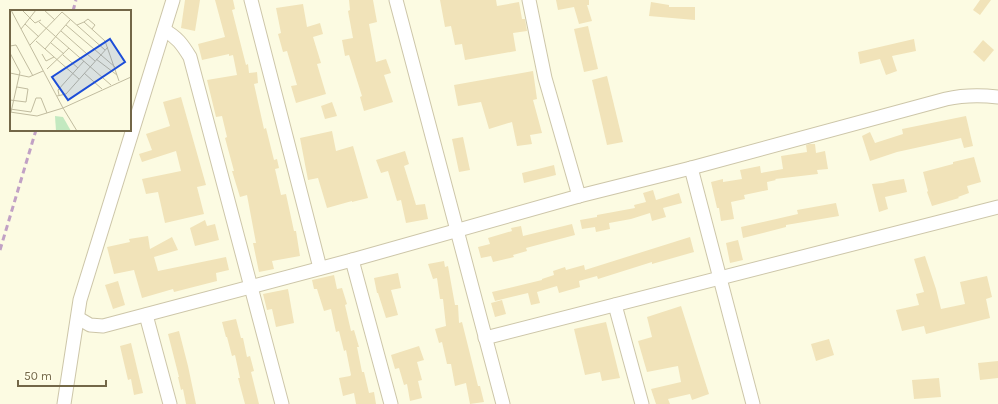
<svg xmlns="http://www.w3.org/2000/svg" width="998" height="404" viewBox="0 0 998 404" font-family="Karla,sans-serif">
<rect width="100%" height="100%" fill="#fcfbe2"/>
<g fill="#f1e3b9">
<path d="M185,0H200L195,31L181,28Z"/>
<path d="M215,0H233L235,9L232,10L246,65L248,64L249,73L257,72L258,83L254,84L264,129L266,128L274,160L277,159L279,168L275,169L281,195L286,194L294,231H296L300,256L272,261L274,269L259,272L253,243H256L247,195L240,197L232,171H234L225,138L227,137L222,116L216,117L207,80L237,75L233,55L229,56V54L202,60L198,44L225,37Z"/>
<path d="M349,0H373L377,22L369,24L376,62L386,59L391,73L384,75L393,102L364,111L360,97L362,96L349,55L345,56L342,40L353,38L348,11L350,10Z"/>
<path d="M440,0H496L497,6L519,2L522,19H525L527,31L513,33L516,51L465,60L462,44L455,45L451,26L445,27Z"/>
<path d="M556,0H589V5H587L592,21L579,24L574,7L558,10Z"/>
<path d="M980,0H991L980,15L973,10Z"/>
<path d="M651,2L669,5V7H695V20L649,16Z"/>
<path d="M303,4L307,27L320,23L323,34L313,37L321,63L317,64L326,94L296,103L291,86L297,85L287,51L283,52L278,34L281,33L276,8Z"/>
<path d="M588,26L598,69L584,72L574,29Z"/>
<path d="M914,39L916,51L892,56L897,71L886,75L880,59L860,64L858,52Z"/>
<path d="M983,40L994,50L984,62L973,52Z"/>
<path d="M533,71L537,99L533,100L542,133L530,135L532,144L517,146L512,122L489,129L481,102L458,106L454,85Z"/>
<path d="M607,76L623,142L607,145L592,80Z"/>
<path d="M181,97L206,185L197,187L204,214L165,223L158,192L146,194L142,179L181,171L176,151L142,162L139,154L152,150L146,134L170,126L163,102Z"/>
<path d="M332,102L337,116L325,119L321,106Z"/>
<path d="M966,116L973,146L964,148L961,138L897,152L870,161L862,136L870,132L875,143L903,134L902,129Z"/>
<path d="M332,131L336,151L353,146L368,198L352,202V201L327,208L318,178L308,180L300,138Z"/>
<path d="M463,137L470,170L459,172L452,139Z"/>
<path d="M809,144H815L816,153L825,151L828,169L817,170L818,174L775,179L776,180L767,182L768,190L744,195L745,199L731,202L734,219L721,221L719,208H717L711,182L723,179V182L742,179L740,170L760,166L761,173L783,169L781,156L807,152L806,145Z"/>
<path d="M405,151L409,164L404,166L416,205L425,204L428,219L406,223L401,200L397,201L388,171L381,173L376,160Z"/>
<path d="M974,157L981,182L967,186L969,193L958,197L959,198L932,206L927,192L928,191L923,172L953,164V162Z"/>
<path d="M554,165L556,175L524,183L522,173Z"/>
<path d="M904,179L907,192L885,197L888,209L879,212L872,184L883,183L890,181Z"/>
<path d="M653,190L656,200L679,193L682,203L663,208L666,217L652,221L650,213L631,219L609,223L610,229L596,232L595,227L582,229L580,220L597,217V215L635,208L634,205L646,202L643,193Z"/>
<path d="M836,203L839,216L786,225V227L743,238L741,227L798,214L797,210Z"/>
<path d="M205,220L207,226L215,224L219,240L195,246L190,228Z"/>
<path d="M572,224L575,235L526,248L527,251L513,255L514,257L493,262L491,256L481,258L478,247L490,244L488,238L512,231L511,228L521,226L523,236Z"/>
<path d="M148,236L150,249L172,237L178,250L154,257L158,271L226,257L229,270L216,273L217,281L174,292L173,289L142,298L134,270L114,274L107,247L130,242L129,239Z"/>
<path d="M690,237L694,252L652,264V262L598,279L597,276L579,281L580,287L559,293L557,286L537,292L540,303L531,305L528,293L495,301L492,292L542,280V279L554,275L553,271L565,267L566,270L584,265L585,270Z"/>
<path d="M738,240L743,260L730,263L726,243Z"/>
<path d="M925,256L936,289L941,309L965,304L960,282L987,276L992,297L986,299L990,318L926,334L924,326L902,331L896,310L919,305L916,294L924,292L914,259Z"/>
<path d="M444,261L445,267L448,266L455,305H458L459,323L462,322L478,386H480L484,402L470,404L466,383L455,386L451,364H447L442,342L439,343L435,329L446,326L443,299H440L437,278L433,279L428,264Z"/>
<path d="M398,273L401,288L391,290L398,315L386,318L378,293H377L374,278Z"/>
<path d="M334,275L337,289L342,288L347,304L345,305L351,331L354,330L359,347H357L362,372H364L369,393L374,392L376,404H356L354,393L343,396L339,378L350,376L351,375L346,350L344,351L339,331L336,332L331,309L324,311L317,289H314L312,280Z"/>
<path d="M118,281L125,305L113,309L105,285Z"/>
<path d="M288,289L294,323L276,327L272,309L267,310L263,294Z"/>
<path d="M502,300L506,314L495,317L491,303Z"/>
<path d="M681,306L709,394L692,400L690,394L668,399L670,404H656L651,389L681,382L678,366L647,372L638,341L652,337L647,317Z"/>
<path d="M236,319L241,338H243L247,357L250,356L254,371L251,372L259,404H245L238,378H240L235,355L232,356L227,337H226L222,322Z"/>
<path d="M606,322L620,378L602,381L600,372L585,375L574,329Z"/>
<path d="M179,331L188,366L196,404H186L183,389L181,390L178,377H179L168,334Z"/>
<path d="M829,339L834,355L816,361L811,344Z"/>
<path d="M131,343L143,393L134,395L131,379L128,380L120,346Z"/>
<path d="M419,346L424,360L417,362L422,380L418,381L422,398L410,401L407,384L404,385L399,368L395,369L391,355Z"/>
<path d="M998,361V378L980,380L978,363Z"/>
<path d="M939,378L941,397L914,399L912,380Z"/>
</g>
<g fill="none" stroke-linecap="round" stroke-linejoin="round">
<defs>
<g id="minor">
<path d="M251,0L320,268"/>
<path d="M396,0L503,404"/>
<path d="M529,0L545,78L579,196"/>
<path d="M164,30C177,37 182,44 190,57L282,404"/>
<path d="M691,168L753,404"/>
<path d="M352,260L391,404"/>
<path d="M615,305L642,404"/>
<path d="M146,315L170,404"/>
<path d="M78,318L90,325L103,326L352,260L579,196L691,168L946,99C964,95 980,95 998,97"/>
<path d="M485,338L998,207"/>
<path d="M64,404L80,300L173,0"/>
</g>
</defs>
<use href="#minor" stroke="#cdc6a9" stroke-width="15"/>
<use href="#minor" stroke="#fff" stroke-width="13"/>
<g stroke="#c1a1c5" stroke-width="3" stroke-dasharray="6 4" stroke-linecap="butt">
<path d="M73,11L76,0"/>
<path d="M0,250L36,130"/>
</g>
</g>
<g transform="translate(10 10)">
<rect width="121" height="121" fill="#fcfbe2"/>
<path d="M45,106L53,107L61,121H46Z" fill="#c3e9c0"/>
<path fill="none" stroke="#c1bc9f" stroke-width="1" d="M1,0L53,98L121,67M34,0L45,10M13,1L25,13L31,10M29,12L101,75M74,12L78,9L85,15L82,19M15,14L29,27M56,15L105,57M67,15L74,12L95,31L109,71M11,19L26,0M51,21L85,51M26,31L69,69M41,33L54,44M20,35L52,2L95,40M0,36L6,35L23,66M35,39L60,10M0,43L10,62L1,102M32,44L36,51L44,47M53,45L68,58M86,49L107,65M37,59L59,38M0,63L19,67L33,61M74,63L92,79M49,85L48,80L74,51M47,86L56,84L98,37M0,90L16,92L18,79L7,77M0,99L21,102L26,88H31L37,103M0,102L27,106L53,98L67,121"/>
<path fill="#1d4ed8" fill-opacity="0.15" stroke="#1d4ed8" stroke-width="2" d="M100,29L115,52L58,90L42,67Z"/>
<rect width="121" height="121" fill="none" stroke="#736748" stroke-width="2"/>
</g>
<path d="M18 380v6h88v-6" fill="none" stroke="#736748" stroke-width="2"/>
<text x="24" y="380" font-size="12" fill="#736748" stroke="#fffee8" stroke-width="3" paint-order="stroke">50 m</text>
</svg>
